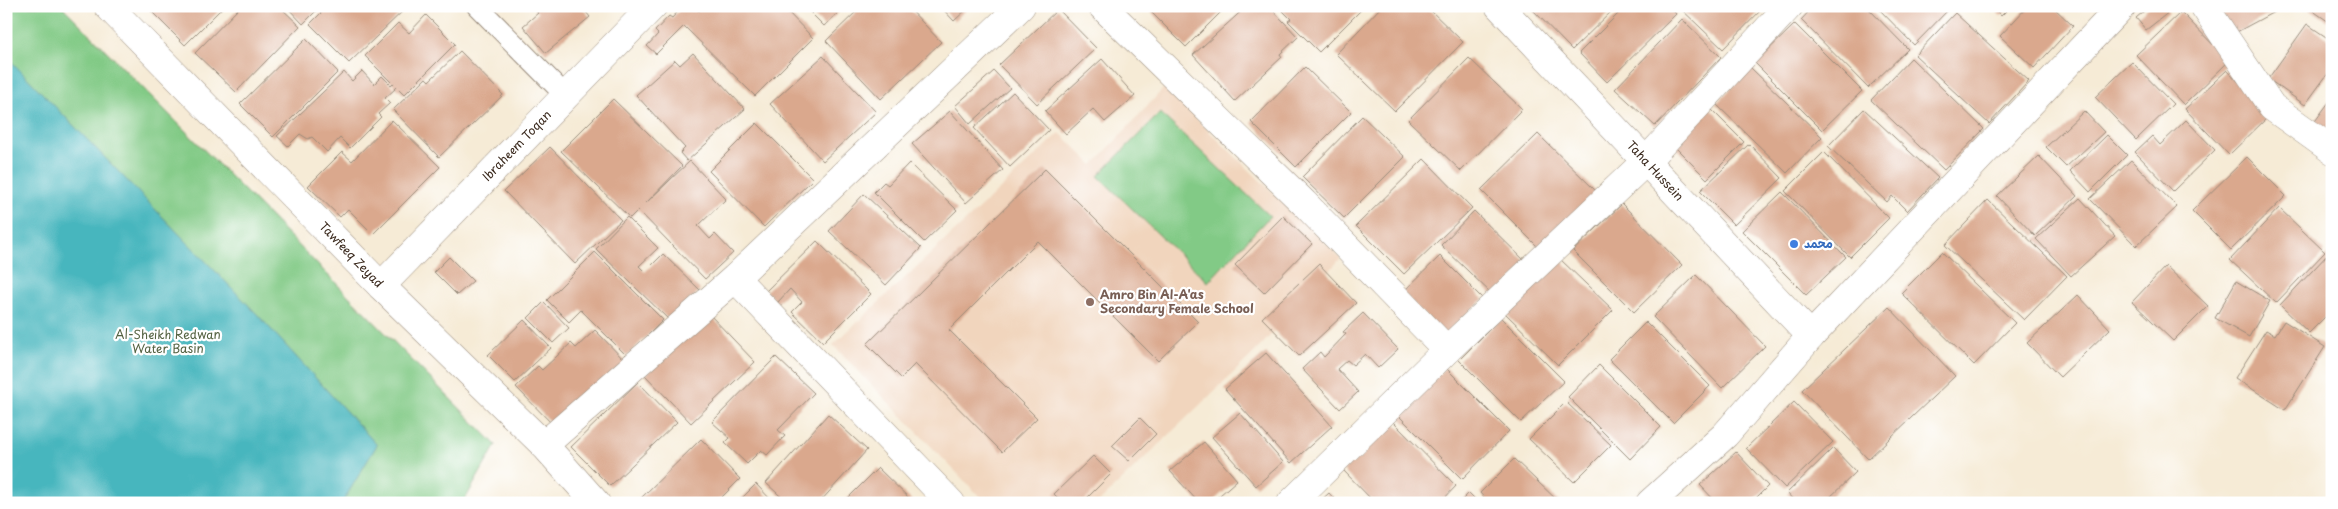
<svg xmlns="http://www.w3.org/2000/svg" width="2338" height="509" viewBox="0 0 2338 509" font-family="'Playpen Sans','Playpen Sans Arabic',sans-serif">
<rect width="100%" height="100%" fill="#fff"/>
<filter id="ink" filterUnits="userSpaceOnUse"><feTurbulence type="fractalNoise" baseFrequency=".02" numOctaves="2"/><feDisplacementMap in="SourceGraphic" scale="10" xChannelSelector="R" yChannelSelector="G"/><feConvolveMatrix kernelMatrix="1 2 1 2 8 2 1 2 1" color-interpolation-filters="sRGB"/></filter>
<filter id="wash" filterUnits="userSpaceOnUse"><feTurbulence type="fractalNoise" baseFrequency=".0096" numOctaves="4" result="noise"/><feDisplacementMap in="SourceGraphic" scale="20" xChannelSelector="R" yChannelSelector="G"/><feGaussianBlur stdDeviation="1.12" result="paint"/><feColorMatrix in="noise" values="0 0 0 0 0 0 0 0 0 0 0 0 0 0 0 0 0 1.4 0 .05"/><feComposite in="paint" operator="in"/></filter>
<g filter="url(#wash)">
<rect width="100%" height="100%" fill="#f6ebd6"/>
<path fill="#f1d5bd" d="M1164,88L1341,258L1256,351L1098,503H986L833,345L1060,133L1093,165Z"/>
<g fill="#82ca86" stroke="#5e7a52">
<path d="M6,6H62L496,445L463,503H6Z"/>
<path d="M1160,113L1270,216L1208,282L1098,176Z"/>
</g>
<path fill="#47b6be" stroke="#41706e" d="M6,56L257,314L377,445L342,503H6Z"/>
<g id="blocks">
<g fill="#daa88d">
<path d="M146,6H224L185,45Z"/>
<path d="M241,6H279L300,26L236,92L195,53Z"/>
<path d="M286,6H321L303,24Z"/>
<path d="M328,6H408L349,63L310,24Z"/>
<path d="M532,6H581L590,17L546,53L523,26L538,13Z"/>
<path d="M683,6H694L699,11L704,6H782L813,38L755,96L684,26L656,54L647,46L658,34L655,31L669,16L672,18Z"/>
<path d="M804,6H833L839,12L824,26Z"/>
<path d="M862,6H907L941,42L881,99L826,41Z"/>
<path d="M940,6H970L954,21Z"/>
<path d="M1145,6H1227L1186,47Z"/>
<path d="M1247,6H1269L1298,37L1280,54L1282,57L1235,101L1193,55Z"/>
<path d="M1278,6H1365L1319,52L1288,21L1291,19Z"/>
<path d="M1382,6H1426L1463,42L1395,111L1336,54Z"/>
<path d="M1529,6H1617L1572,50Z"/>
<path d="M1626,6H1669L1676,14L1607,82L1579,53Z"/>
<path d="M1678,6H1765L1723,49Z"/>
<path d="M1814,6H1866L1908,49L1868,88L1801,20Z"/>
<path d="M1876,6H1952L1914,45Z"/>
<path d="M1992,6H2011L2001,16Z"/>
<path d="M2028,6H2052L2073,26L2034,68L2000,36Z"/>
<path d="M2150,6H2164L2169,12L2146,30L2136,18Z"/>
<path d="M2227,6H2285L2233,34L2220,10Z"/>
<path d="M2306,6H2332V24Z"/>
<path d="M1058,9L1096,48L1037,104L999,65Z"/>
<path d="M2181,12L2229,61L2184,105L2136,55Z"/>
<path d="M1955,13L2029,81L1989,124L1915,55Z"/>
<path d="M426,15L455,44L404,95L365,56L398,23L409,33Z"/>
<path d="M1682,19L1721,57L1655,126L1615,89Z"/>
<path d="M1795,24L1862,91L1822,130L1755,63Z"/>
<path d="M2307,24L2332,41V68L2305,105L2268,79Z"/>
<path d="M306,39L338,72L273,137L240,104Z"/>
<path d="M460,51L503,95L439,157L393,110L426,78L429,81Z"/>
<path d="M693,53L745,109L687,161L680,153L685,148L636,95L675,60L680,65Z"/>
<path d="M823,56L876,112L823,161L770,104Z"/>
<path d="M1469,58L1522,109L1461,171L1408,120Z"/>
<path d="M1911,58L1984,129L1944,170L1871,100Z"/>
<path d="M1102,59L1135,96L1105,122L1093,109L1066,134L1045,111Z"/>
<path d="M2132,62L2173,104L2136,140L2095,97Z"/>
<path d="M1305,67L1351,112L1296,167L1251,122Z"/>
<path d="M1751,68L1822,137L1787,173L1716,104Z"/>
<path d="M2227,70L2270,115L2229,155L2185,109Z"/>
<path d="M362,71L374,84L382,76L395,89L385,98L390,103L378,114L381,117L350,148L340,138L327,152L312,137L308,139L300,134L288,146L277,136L344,72L352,81Z"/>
<path d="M994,71L1010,88L970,124L955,106Z"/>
<path d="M1013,92L1049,130L1010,167L974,128Z"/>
<path d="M2332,98V137L2313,124Z"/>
<path d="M613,99L682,166L646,203L690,161L726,199L698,226L710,239L715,234L733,253L705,279L638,210L630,218L561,151Z"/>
<path d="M1709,107L1744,142L1707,179L1672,144Z"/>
<path d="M1864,109L1938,178L1907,211L1892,196L1887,202L1828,146Z"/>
<path d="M950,111L1003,170L966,203L912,144Z"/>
<path d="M2084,111L2104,132L2066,167L2046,147Z"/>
<path d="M1362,116L1405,157L1344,218L1302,177Z"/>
<path d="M392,120L440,167L373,234L348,209L340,217L308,186L342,152L352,161Z"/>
<path d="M2186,120L2215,150L2173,191L2135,152L2152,136L2160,145Z"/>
<path d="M757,123L813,179L764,227L709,171Z"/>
<path d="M1538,134L1597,192L1540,249L1481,190Z"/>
<path d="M2107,135L2127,155L2090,192L2070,171Z"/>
<path d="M1749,144L1782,178L1734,225L1700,191Z"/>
<path d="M550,147L621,220L575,264L504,191Z"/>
<path d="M1824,152L1889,218L1850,257L1785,191Z"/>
<path d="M2039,156L2077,196L2035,236L1997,196Z"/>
<path d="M2247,157L2286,196L2231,250L2192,211Z"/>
<path d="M1424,159L1472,208L1404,274L1356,226Z"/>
<path d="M2131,160L2177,207L2136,246L2090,199Z"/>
<path d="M909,163L957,210L924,242L874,192L884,182L888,185Z"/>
<path d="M1045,169L1198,322L1158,361L1038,241L949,330L1037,418L1002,452L915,364L901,378L867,344Z"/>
<path d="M1782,192L1846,257L1806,295L1742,231Z"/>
<path d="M864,194L921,248L886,285L829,231Z"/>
<path d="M2080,198L2115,236L2071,276L2036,239Z"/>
<path d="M1988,200L2067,276L2024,320L1945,245Z"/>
<path d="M1622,204L1682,265L1634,312L1573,251Z"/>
<path d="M2279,208L2325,252L2276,303L2230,260Z"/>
<path d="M1474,211L1528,264L1495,297L1441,245Z"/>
<path d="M1283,216L1312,244L1264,293L1235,265Z"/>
<path d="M627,217L658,248L639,266L645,272L663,254L700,290L670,321L596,249Z"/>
<path d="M817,241L871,294L823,342L792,312L802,302L790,289L777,303L766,291Z"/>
<path d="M595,252L663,320L627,356L581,310L569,322L547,300Z"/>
<path d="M1942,252L2015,323L1974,365L1901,293Z"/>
<path d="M2329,253L2332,256V310L2309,333L2280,305Z"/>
<path d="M1440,256L1483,299L1445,336L1402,293Z"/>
<path d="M449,257L473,281L457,295L434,272Z"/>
<path d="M1559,258L1613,310L1558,365L1505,313Z"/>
<path d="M1319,264L1356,303L1299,356L1262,318Z"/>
<path d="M2166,266L2208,306L2173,341L2132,302Z"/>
<path d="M1696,275L1765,346L1722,388L1653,317Z"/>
<path d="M2236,281L2270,301L2249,337L2215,318Z"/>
<path d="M2078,295L2110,329L2060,377L2027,343Z"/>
<path d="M544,302L569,328L553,343L528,318Z"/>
<path d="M1889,307L1955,376L1868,459L1802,390Z"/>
<path d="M1363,313L1398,349L1378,368L1365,354L1353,365L1347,360L1337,369L1358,392L1340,409L1302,369L1320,352L1324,357L1346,334L1343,332Z"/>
<path d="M709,314L755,362L691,423L645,375Z"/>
<path d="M1501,318L1564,381L1521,422L1459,360Z"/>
<path d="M524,320L551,348L515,382L488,355Z"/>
<path d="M2284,321L2325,347L2285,410L2235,378L2266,330L2275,335Z"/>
<path d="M1646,322L1710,386L1673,423L1609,359Z"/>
<path d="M595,330L629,365L559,431L516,387L538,366L542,370L571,343L576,348Z"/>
<path d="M1266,353L1332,426L1291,463L1225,389Z"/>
<path d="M776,357L814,393L778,430L785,436L767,455L761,450L747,464L725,443L730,438L712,422Z"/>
<path d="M1599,365L1661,427L1630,459L1568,397Z"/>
<path d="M1446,368L1509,431L1462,479L1398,415Z"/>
<path d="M638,382L677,422L610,486L571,447Z"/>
<path d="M1566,402L1611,445L1574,482L1529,439Z"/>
<path d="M1794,402L1833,442L1785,488L1746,448Z"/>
<path d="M1240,413L1283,462L1256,486L1212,437Z"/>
<path d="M828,414L867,450L819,503H788L766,483Z"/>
<path d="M1140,418L1156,434L1129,461L1112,446Z"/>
<path d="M1393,422L1456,486L1440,503H1375L1343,470Z"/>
<path d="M701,439L740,479L716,503H636Z"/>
<path d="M1204,442L1237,480L1211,503H1199L1170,471Z"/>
<path d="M1833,448L1856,472L1824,503H1796L1787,493Z"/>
<path d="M1736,452L1768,486L1751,503H1717L1700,485Z"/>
<path d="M1093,456L1111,474L1082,503H1063L1054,494Z"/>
<path d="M1514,459L1560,503H1489L1480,493Z"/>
<path d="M878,468L914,503H843Z"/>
<path d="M756,484L774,503H737Z"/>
<path d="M1329,493L1338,503H1318Z"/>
<path d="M1469,493L1479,503H1459Z"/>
</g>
</g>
</g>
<g filter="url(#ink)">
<use href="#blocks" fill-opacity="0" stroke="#988a7a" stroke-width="1"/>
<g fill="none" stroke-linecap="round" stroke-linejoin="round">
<defs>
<path id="service" d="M477,6L566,96"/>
<g id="minor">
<path d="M108,6L381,286L544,445L596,503"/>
<path d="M1102,6L1304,203L1447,350"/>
<path d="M1499,6L1811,336"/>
<path d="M2204,6L2272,107L2332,150"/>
<path d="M735,278L951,503"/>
<path d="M381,286L653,6"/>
<path d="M544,445L735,278L1021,6"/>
<path d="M1291,503L1447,350L1646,161L1789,6"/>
<path d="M1650,503L1725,435L1811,336L2122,6"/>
</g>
</defs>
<use href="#service" stroke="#988a7a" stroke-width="22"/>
<use href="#minor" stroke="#988a7a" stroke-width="29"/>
<use href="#service" stroke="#fff" stroke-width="20"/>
<use href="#minor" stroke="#fff" stroke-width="28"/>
</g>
</g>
<circle fill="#3f7fe0" stroke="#fff" stroke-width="2" cx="1794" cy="244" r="5"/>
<circle fill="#8d6e63" stroke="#fff" stroke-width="2" cx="1090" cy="302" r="5"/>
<g text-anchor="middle" stroke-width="4.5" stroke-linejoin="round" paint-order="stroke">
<g font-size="12" fill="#3b2a1e" stroke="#fff">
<text transform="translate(517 146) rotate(-46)" y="4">Ibraheem Toqan</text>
<text transform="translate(1655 171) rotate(47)" y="4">Taha Hussein</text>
<text transform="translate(351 255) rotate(46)" y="4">Tawfeeq Zeyad</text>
</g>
<g font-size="12" font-weight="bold" fill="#366cbe" stroke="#fff" text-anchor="start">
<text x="1804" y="248">محمد</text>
</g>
<g font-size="12" font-weight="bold" fill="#785e54" stroke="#fff" text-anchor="start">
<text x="1100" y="299">Amro Bin Al-A'as<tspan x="1100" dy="14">Secondary Female School</tspan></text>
</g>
<g font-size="12" fill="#546242" stroke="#fff">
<text x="168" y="339">Al-Sheikh Redwan<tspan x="168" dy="14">Water Basin</tspan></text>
</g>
</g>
<rect width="2338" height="509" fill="none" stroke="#fff" stroke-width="25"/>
</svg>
